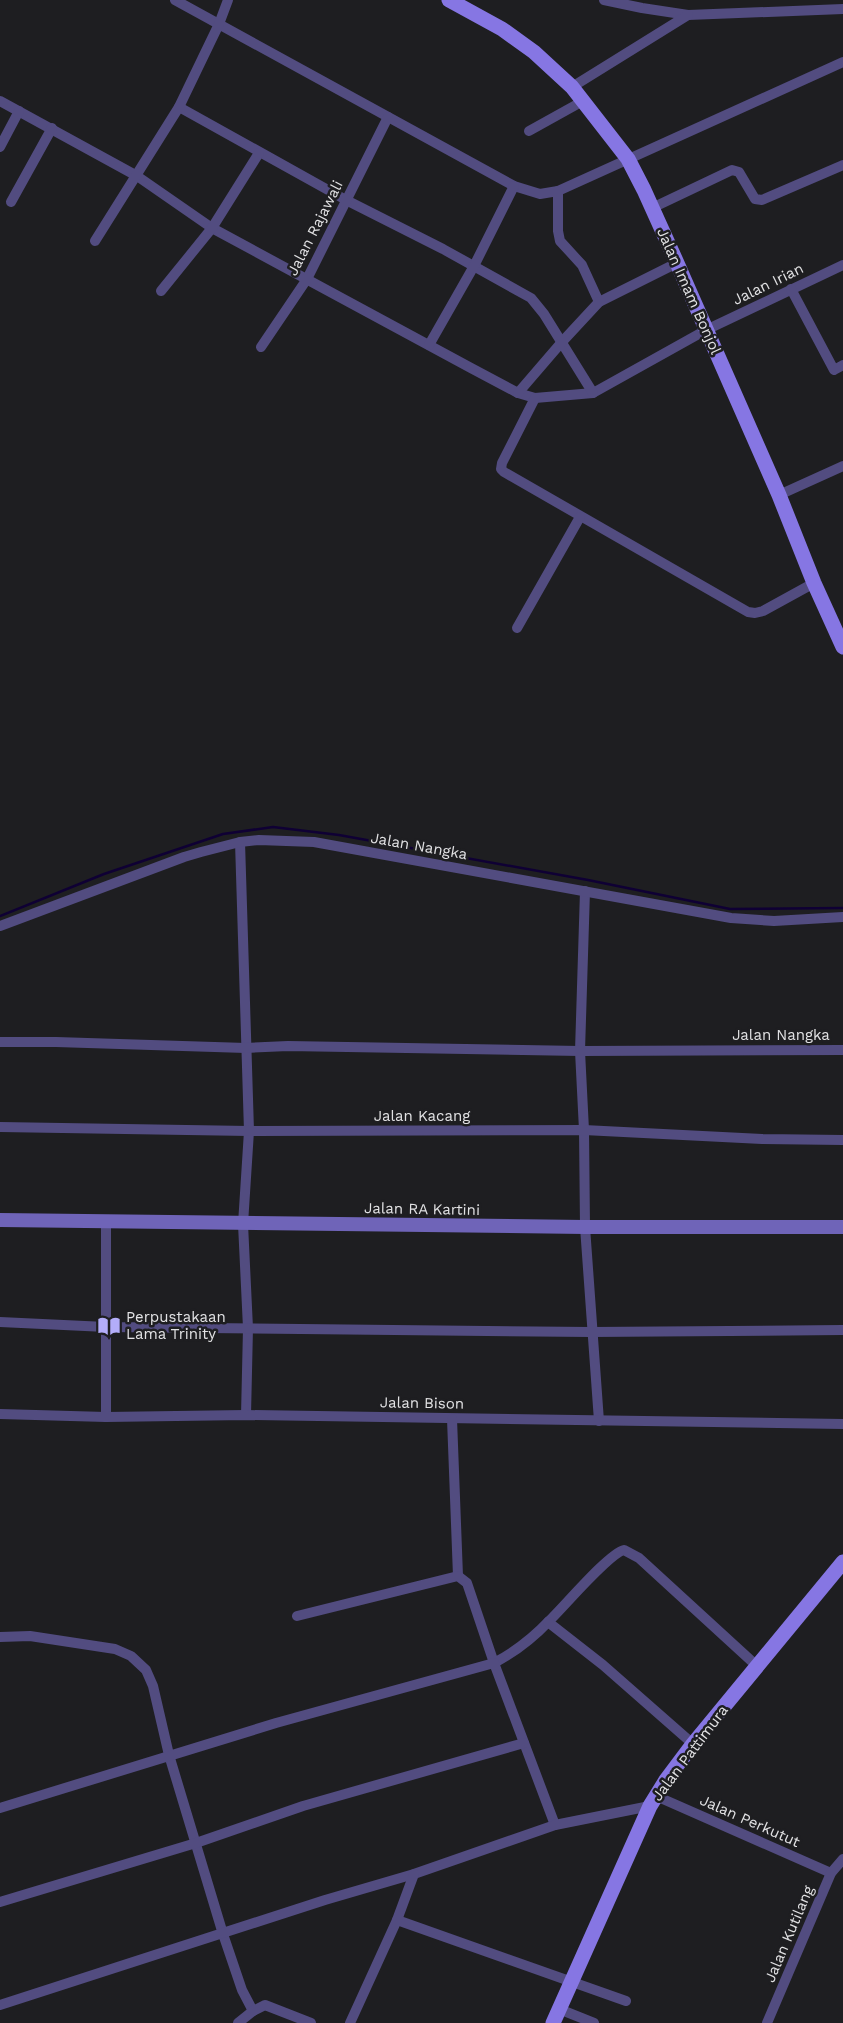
<svg xmlns="http://www.w3.org/2000/svg" width="843" height="2023" viewBox="0 0 843 2023" font-family="'Work Sans',sans-serif">
<rect width="100%" height="100%" fill="#1e1e21"/>
<g fill="none" stroke-linecap="round" stroke-linejoin="round">
<path stroke="#0f0034" stroke-width="2.5" d="M0,916L104,874L223,834L273,827L339,835L588,880L730,909L843,908"/>
<g stroke="#524c80" stroke-width="10">
<path d="M175,0L514,186L540,194L558,191L843,62"/>
<path d="M604,0L642,8L688,15L843,9"/>
<path d="M572,87L688,15"/>
<path d="M0,101L137,176L212,228L471,368L518,393L535,398L593,393L706,330L843,265"/>
<path d="M179,107L346,200L443,249L531,298L544,314L593,393"/>
<path d="M529,131L583,101"/>
<path d="M0,147L19,111"/>
<path d="M558,191V231L560,241L582,265L599,302"/>
<path d="M11,202L52,128"/>
<path d="M652,208L732,170L739,172L755,199L762,200L843,165"/>
<path d="M95,241L179,107L219,24L228,0"/>
<path d="M791,289L834,370L843,365"/>
<path d="M161,291L212,228L259,153"/>
<path d="M429,345L474,266L514,186"/>
<path d="M261,347L307,279L388,117"/>
<path d="M518,393L561,343L599,302L677,263"/>
<path d="M535,398L502,463L501,469L504,472L748,612L755,613L763,611L814,583"/>
<path d="M779,495L843,466"/>
<path d="M517,628L580,517"/>
<path d="M240,842L249,1131L243,1224L248,1328L246,1415"/>
<path d="M585,891L580,1051L584,1130L585,1227L599,1421"/>
<path d="M0,926L184,857L201,852L240,842L259,840L314,842L731,918L774,921L843,917"/>
<path d="M0,1042H56L246,1048L288,1046L580,1051L843,1050"/>
<path d="M0,1127L249,1131L584,1130L762,1139L843,1140"/>
<path d="M106,1222V1417"/>
<path d="M0,1322L106,1327L591,1332L843,1330"/>
<path d="M0,1414L106,1417L246,1415L843,1424"/>
<path d="M452,1419L458,1576"/>
<path d="M297,1616L458,1576L467,1583L494,1663C515,1652 532,1639 549,1621C564,1607 608,1554 624,1550L639,1558L758,1667"/>
<path d="M548,1622L603,1665L693,1744"/>
<path d="M0,1637L30,1636L115,1649L131,1656L146,1670L153,1686L169,1755L223,1934L242,1990L253,2011"/>
<path d="M656,1796L831,1873"/>
<path d="M0,1808L276,1723L494,1663L555,1825"/>
<path d="M0,1902L196,1843L303,1806L524,1743"/>
<path d="M397,1920L626,2001"/>
<path d="M0,2005L325,1900L414,1874L555,1825L650,1806"/>
<path d="M559,2009L594,2023"/>
<path d="M238,2023L253,2011L265,2005L311,2023"/>
<path d="M350,2023L397,1920L414,1874"/>
<path d="M767,2023L831,1873L843,1859"/>
</g>
<path stroke="#6f64b8" stroke-width="14" d="M0,1220L585,1227H843"/>
<g stroke="#8676e3" stroke-width="15">
<path d="M449,0L502,29L534,52L572,87L628,159L644,190L677,263L779,495L814,583L843,647"/>
<path d="M553,2023L650,1806L666,1780L693,1744L843,1562"/>
</g>
</g>
<defs>
<symbol id="library-bare" viewBox="-9 -9 18 18"><path d="M-6-4Q-3-5.5-.7-3.5V5Q-3 3-6 4ZM6-4Q3-5.5 .7-3.5V5Q3 3 6 4Z" fill="#b3adf9" stroke="#1e1e21" stroke-width="2.5" paint-order="stroke"/></symbol>
</defs>
<g fill-rule="evenodd">
<use href="#library-bare" x="93" y="1310" width="32" height="32"/>
</g>
<g text-anchor="middle" stroke-width="5" stroke-linejoin="round" paint-order="stroke">
<g font-size="15" fill="#e2e2e4" stroke="#1e1e21">
<text transform="translate(315 228) rotate(-63)" y="5">Jalan Rajawali</text>
<text transform="translate(768 284) rotate(-26)" y="5">Jalan Irian</text>
<text transform="translate(689 291) rotate(66)" y="5">Jalan Imam Bonjol</text>
<text transform="translate(419 846) rotate(10)" y="5">Jalan Nangka</text>
<text x="781" y="1040">Jalan Nangka</text>
<text x="422" y="1121">Jalan Kacang</text>
<text transform="translate(422 1209) rotate(1)" y="5">Jalan RA Kartini</text>
<text transform="translate(422 1403) rotate(1)" y="5">Jalan Bison</text>
<text transform="translate(690 1753) rotate(-53)" y="5">Jalan Pattimura</text>
<text transform="translate(750 1821) rotate(24)" y="5">Jalan Perkutut</text>
<text transform="translate(789 1934) rotate(-67)" y="5">Jalan Kutilang</text>
</g>
<g font-size="15" fill="#e2e2e4" stroke="#1e1e21" text-anchor="start">
<text x="126" y="1322">Perpustakaan<tspan x="126" dy="17">Lama Trinity</tspan></text>
</g>
</g>
</svg>
